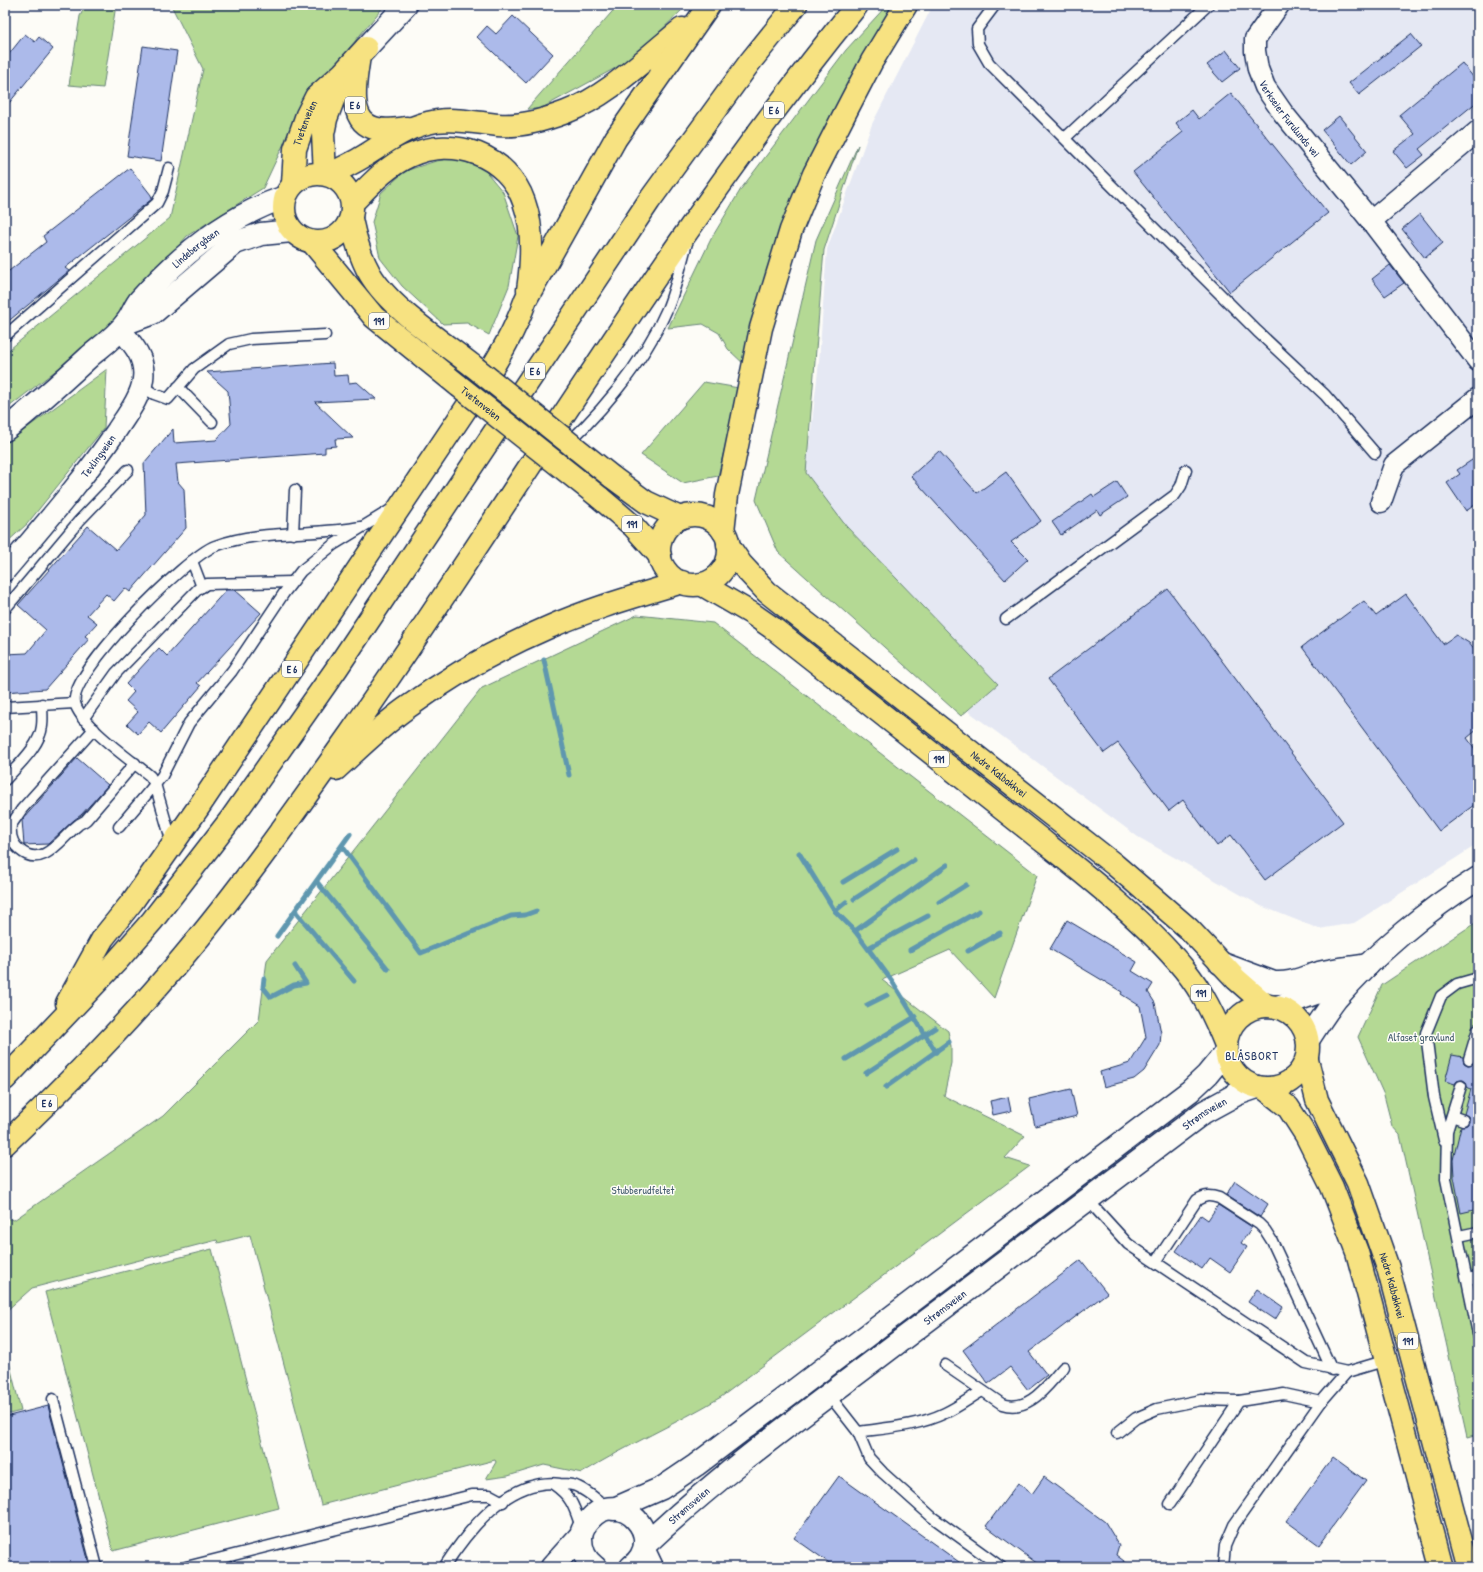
<svg xmlns="http://www.w3.org/2000/svg" width="1483" height="1572" viewBox="0 0 1483 1572" font-family="'Patrick Hand',sans-serif">
<rect width="100%" height="100%" fill="#fdfcf7"/>
<filter id="ink" filterUnits="userSpaceOnUse"><feTurbulence type="fractalNoise" baseFrequency=".025" numOctaves="2"/><feDisplacementMap in="SourceGraphic" scale="8" xChannelSelector="R" yChannelSelector="G"/><feConvolveMatrix kernelMatrix="1 2 1 2 8 2 1 2 1" color-interpolation-filters="sRGB"/></filter>
<g filter="url(#ink)">
<path fill="#e5e8f3" d="M933,5H1478V844L1354,923L1319,929L1261,906L1138,837L968,711L998,684L846,526L806,473L819,362L827,249L872,124Z"/>
<g fill="#b4d994" stroke="#688479">
<path d="M86,5H116L103,88L69,85L80,16Z"/>
<path d="M171,5H385L302,105L263,188L187,236L104,333L5,410V353L170,218L203,69Z"/>
<path d="M618,5H687L632,59L540,109H527Z"/>
<path d="M887,5H899L803,186L747,367L728,349L719,333L703,324L668,328L711,239L741,189L846,50Z"/>
<path d="M858,145L824,250L806,473L846,526L998,684L961,716L778,552L756,500L816,240Z"/>
<path d="M454,158L483,168L503,192L518,236L509,286L489,335L467,323L443,324L402,286L380,258L372,222L381,193L405,171L436,161Z"/>
<path d="M107,369L104,428L27,524L5,544V444Z"/>
<path d="M704,382L739,388L718,476L683,483L641,455Z"/>
<path d="M637,615L713,623L1037,875L994,998L950,950L882,980L948,1031L951,1046V1063L944,1096L1025,1136L1005,1158L1030,1166L721,1397C676,1424 627,1445 582,1473L544,1465L508,1476L486,1479L496,1462L495,1460L321,1505L250,1235L218,1243L217,1240L32,1288L5,1312V1218L14,1220L163,1116L259,1020L267,960L482,688Z"/>
<path d="M1478,921V1434L1467,1437L1400,1135L1392,1126L1384,1095L1358,1037L1382,985Z"/>
<path d="M212,1249L279,1508L113,1551L45,1292Z"/>
<path d="M5,1345L21,1411L5,1415Z"/>
</g>
<g fill="none" stroke-linecap="round" stroke-linejoin="round">
<g stroke="#5e97af" stroke-width="5">
<path d="M544,660L569,775"/>
<path d="M342,846L421,953L511,916L525,915L536,911"/>
<path d="M799,853L835,911L855,931L892,981L936,1052"/>
<path d="M317,882L388,969"/>
<path d="M843,882L897,849"/>
<path d="M854,899L914,860"/>
<path d="M939,902L966,885"/>
<path d="M295,911L354,981"/>
<path d="M835,911L846,902"/>
<path d="M855,931L947,865"/>
<path d="M277,936L350,834"/>
<path d="M868,948L928,916"/>
<path d="M910,950L979,911"/>
<path d="M968,951L1000,933"/>
<path d="M264,978L263,987L271,997L294,985L306,983L295,966"/>
<path d="M867,1005L887,995"/>
<path d="M846,1059L915,1017"/>
<path d="M866,1073L935,1028"/>
<path d="M886,1087L949,1042"/>
</g>
</g>
<g fill="#acbaea" stroke="#1b2f5e">
<path d="M513,16L553,54L526,83L477,37L487,26L496,34Z"/>
<path d="M25,34L35,42L39,37L53,49L5,108V59Z"/>
<path d="M1411,34L1421,46L1359,95L1349,83Z"/>
<path d="M143,46L177,51L161,161L127,156Z"/>
<path d="M1226,50L1240,68L1222,82L1207,65Z"/>
<path d="M1462,63L1478,83V101L1419,149L1424,155L1407,168L1393,151L1415,134L1399,115Z"/>
<path d="M1231,93L1328,213L1230,292L1133,172L1183,132L1176,123L1192,110L1199,119Z"/>
<path d="M1339,116L1367,151L1351,165L1322,130Z"/>
<path d="M130,168L151,195L152,199L65,268L69,271L5,324V274L46,242L43,236Z"/>
<path d="M1420,214L1443,243L1425,258L1402,229Z"/>
<path d="M1390,265L1404,283L1385,296L1372,279Z"/>
<path d="M333,363L334,376L348,375L349,383L357,382L376,399L315,402L353,438L335,439L336,446L325,447V453L176,464L178,482L184,489L186,528L130,592L125,588L114,601L106,594L87,615L97,623L85,636L89,639L45,689L5,692V654L27,653L46,630L18,605L88,526L116,550L146,515L144,463L173,429L174,443L216,440L231,424L228,391L207,372Z"/>
<path d="M939,451L977,493L1006,472L1041,521L1011,542L1028,559L1005,580L911,476Z"/>
<path d="M1478,456V503L1466,511L1447,483L1460,474L1457,470Z"/>
<path d="M1117,482L1127,497L1100,515L1097,510L1061,535L1052,522L1092,494L1094,497Z"/>
<path d="M1168,589L1343,822L1265,880L1231,835L1217,846L1183,800L1169,811L1118,743L1104,753L1048,679Z"/>
<path d="M226,590H235L261,613L197,683L201,686L161,733L149,722L138,734L127,724L138,712L126,701L134,692L126,684L159,648L167,656Z"/>
<path d="M1406,594L1443,644L1456,635L1469,643L1478,655V729L1467,738L1478,753V802L1439,831L1302,647L1364,601L1376,616Z"/>
<path d="M77,758L108,785L81,815L74,820L48,844L24,845L22,820Z"/>
<path d="M1067,920L1137,962L1132,971L1153,984L1148,992L1155,1003L1161,1033L1160,1045L1144,1071L1134,1079L1104,1087L1100,1072L1130,1063L1146,1037L1140,1006L1121,994L1122,992L1050,949Z"/>
<path d="M1452,1055L1463,1057L1464,1063L1468,1065L1473,1064L1475,1061L1478,1062V1209L1461,1213L1454,1177L1453,1160L1461,1126L1467,1125L1469,1122L1468,1116L1464,1114L1471,1089L1467,1087L1466,1082L1463,1080L1457,1081L1455,1084L1445,1081Z"/>
<path d="M1071,1089L1077,1116L1035,1126L1029,1099Z"/>
<path d="M1008,1097L1011,1111L993,1115L990,1101Z"/>
<path d="M1235,1181L1268,1204L1260,1217L1226,1195Z"/>
<path d="M1218,1205L1252,1227L1241,1243L1247,1247L1230,1272L1210,1258L1202,1269L1176,1251L1201,1215L1208,1220Z"/>
<path d="M1081,1260L1107,1293L1029,1352L1047,1375L1028,1390L1010,1367L988,1384L963,1350Z"/>
<path d="M1257,1289L1283,1307L1275,1320L1248,1302Z"/>
<path d="M48,1406L90,1567H5V1417Z"/>
<path d="M1333,1457L1366,1481L1319,1545L1286,1521Z"/>
<path d="M839,1476L966,1567H835L794,1538Z"/>
<path d="M1044,1477L1105,1522L1119,1545L1116,1555L1132,1567H1042L986,1526L1018,1483L1032,1494Z"/>
</g>
<g fill="none" stroke-linecap="round" stroke-linejoin="round">
<defs>
<g id="service">
<path d="M995,5L977,29L978,44L989,63L1257,331L1325,395L1375,453"/>
<path d="M1065,138L1208,5"/>
<path d="M5,336L157,203L163,191L169,168"/>
<path d="M142,386L154,394L168,399L194,369L229,344L251,339L325,335"/>
<path d="M178,387L212,422"/>
<path d="M549,460C596,420 643,365 668,307C676,287 681,264 687,243"/>
<path d="M293,534L295,490"/>
<path d="M192,561L202,587"/>
<path d="M5,609L79,521L128,470"/>
<path d="M1006,619L1175,495L1181,486L1186,470"/>
<path d="M5,707L75,703"/>
<path d="M83,719L116,673L198,589L207,584L292,582"/>
<path d="M94,729L22,809L11,825C10,834 12,844 20,850C43,870 62,837 78,825C80,823 84,822 86,820L135,763"/>
<path d="M5,780C18,765 40,746 42,726C43,719 42,711 42,704"/>
<path d="M119,827L162,776L189,723L232,671L284,593L301,571L333,545L392,509"/>
<path d="M172,843L155,784L150,776C131,760 81,726 75,703C68,674 187,556 215,546C261,529 313,536 361,527"/>
<path d="M1469,1059L1478,1029"/>
<path d="M1461,1086L1447,1131L1446,1179L1478,1334"/>
<path d="M1452,1116L1463,1120"/>
<path d="M1444,1140L1434,1097L1426,1033L1441,996L1457,984L1478,978"/>
<path d="M1087,1199L1128,1244L1306,1363L1347,1372L1387,1360"/>
<path d="M1459,1236L1478,1232"/>
<path d="M1156,1262L1197,1200C1205,1195 1210,1195 1219,1198L1259,1224L1265,1230L1272,1241L1332,1370"/>
<path d="M1467,1279L1478,1277"/>
<path d="M945,1365L1002,1404C1030,1413 1047,1385 1064,1367"/>
<path d="M829,1395L858,1432L869,1458L883,1473L932,1517L1001,1567"/>
<path d="M53,1399L97,1567"/>
<path d="M858,1432C887,1428 918,1426 945,1413C958,1407 970,1398 982,1391"/>
<path d="M1117,1433L1136,1418L1157,1409L1201,1400L1239,1401L1284,1394L1321,1402"/>
<path d="M553,1484C573,1498 574,1507 582,1530"/>
<path d="M1170,1504L1239,1401"/>
<path d="M186,1567L472,1495H490L503,1502"/>
<path d="M444,1567C469,1529 509,1477 560,1484C566,1484 573,1484 578,1487C589,1492 598,1501 608,1508"/>
<path d="M1223,1567L1225,1546L1234,1525L1321,1402L1347,1372"/>
</g>
<g id="minor">
<path id="s1" d="M1279,5L1255,39V51L1258,69L1265,87L1283,113L1371,221L1478,361"/>
<path d="M1371,221L1478,131"/>
<path d="M1381,502L1394,465L1478,398"/>
<path id="s2" d="M5,571C44,525 83,480 117,430C126,416 141,397 143,379C146,358 133,344 120,329"/>
<path d="M644,1548L653,1567"/>
</g>
<g id="tertiary">
<path d="M126,323L153,313L235,243L261,234L292,231"/>
<path id="s3" d="M5,430C34,407 62,382 90,356C102,346 116,336 126,323C132,316 134,307 140,300C180,255 227,217 285,197"/>
</g>
<g id="secondary">
<path d="M366,48L406,5"/>
<path d="M1220,963L1274,983C1293,984 1301,978 1319,973C1335,969 1352,968 1368,965"/>
<path d="M1277,1007L1319,992L1351,974"/>
<path d="M1308,1040C1317,1026 1326,1012 1336,999C1375,953 1427,910 1478,878"/>
<path d="M614,1509L662,1488L696,1465L1190,1091L1207,1075L1226,1052"/>
<path id="s4" d="M645,1545C721,1473 808,1411 892,1347C996,1269 1100,1190 1204,1112L1237,1094L1257,1087"/>
<path d="M552,1567L581,1535"/>
<path d="M595,1567C585,1560 581,1550 581,1538C581,1531 585,1524 590,1519C619,1486 670,1537 631,1567"/>
</g>
<g id="trunk">
<circle cx="318" cy="208" r="34"/>
<path d="M325,174L323,134L326,119L342,76"/>
<path id="s5" d="M293,184L295,149L307,115L316,97L343,73L366,48"/>
<path d="M351,219C355,238 360,257 370,274C390,308 441,341 473,366"/>
<path d="M312,242L374,317L459,386"/>
<path d="M612,477L646,502L680,518"/>
<path d="M599,497L633,526L660,556"/>
<circle cx="694" cy="550" r="35"/>
<path id="s6" d="M728,545L741,564L767,592L1115,865L1189,929L1236,979L1267,1006"/>
<path d="M701,584L751,613L774,629C859,696 944,762 1029,830C1080,871 1142,918 1184,969C1203,992 1215,1018 1226,1045"/>
<circle cx="1267" cy="1047" r="41"/>
<path id="s7" d="M1307,1060L1317,1100L1358,1183L1388,1268L1468,1567"/>
<path d="M1265,1089L1288,1107L1306,1135L1332,1187L1357,1252L1441,1567"/>
</g>
<g id="motorway">
<path d="M359,56C356,79 345,123 378,129C387,131 398,129 407,128"/>
<path d="M329,175C340,169 351,164 361,158C388,142 405,126 437,121C457,118 478,123 498,125C521,127 545,120 566,112C610,95 645,58 682,29"/>
<path d="M353,202C369,186 387,166 409,156C453,135 508,155 524,202C534,229 532,262 528,290"/>
<path d="M723,531L727,495L761,328L791,230L814,174L844,115L872,61L906,5"/>
<path d="M336,769C358,749 380,727 405,709C449,677 496,650 547,628C590,609 636,596 682,582"/>
<path d="M67,1003L103,938L132,902L198,808L481,386C499,357 515,331 526,299L616,138L709,5"/>
<path d="M5,1079L117,961L152,921L231,819L337,668L649,201L750,62L796,5"/>
<path d="M5,1144C67,1085 128,1023 183,957C243,886 296,810 350,734C520,491 669,235 857,5"/>
</g>
</defs>
<use href="#service" stroke="#1b2f5e" stroke-width="13"/>
<use href="#minor" stroke="#1b2f5e" stroke-width="23"/>
<use href="#tertiary" stroke="#1b2f5e" stroke-width="25"/>
<use href="#secondary" stroke="#1b2f5e" stroke-width="25"/>
<use href="#trunk" stroke="#1b2f5e" stroke-width="25"/>
<use href="#motorway" stroke="#1b2f5e" stroke-width="25"/>
<use href="#service" stroke="#fdfcf7" stroke-width="10"/>
<use href="#minor" stroke="#fdfcf7" stroke-width="20"/>
<use href="#tertiary" stroke="#fdfcf7" stroke-width="22"/>
<use href="#secondary" stroke="#fdfcf7" stroke-width="22"/>
<use href="#trunk" stroke="#f7e281" stroke-width="22"/>
<use href="#motorway" stroke="#f7e281" stroke-width="22"/>
<defs>
<g id="trunk-bridge">
<path d="M473,366L612,477"/>
<path id="s8" d="M459,386L599,497"/>
</g>
</defs>
<use href="#trunk-bridge" stroke="#1b2f5e" stroke-width="25" stroke-linecap="butt"/>
<use href="#trunk-bridge" stroke="#f7e281" stroke-width="22"/>
</g>
</g>
<g text-anchor="middle" stroke-width="3" stroke-linejoin="round" paint-order="stroke">
<g fill="#fdfcf7" stroke="#5f6c8c" stroke-width="1">
<rect x="345" y="97" width="20" height="16" rx="3"/>
<rect x="764" y="102" width="20" height="16" rx="3"/>
<rect x="369" y="313" width="20" height="16" rx="3"/>
<rect x="525" y="363" width="20" height="16" rx="3"/>
<rect x="622" y="516" width="20" height="16" rx="3"/>
<rect x="282" y="661" width="20" height="16" rx="3"/>
<rect x="929" y="751" width="20" height="16" rx="3"/>
<rect x="1191" y="985" width="20" height="16" rx="3"/>
<rect x="37" y="1095" width="20" height="16" rx="3"/>
<rect x="1398" y="1333" width="20" height="16" rx="3"/>
</g>
<g font-size="10" font-weight="bold" fill="#1b2f5e">
<text x="355" y="109">E 6</text>
<text x="774" y="114">E 6</text>
<text x="379" y="325">191</text>
<text x="535" y="375">E 6</text>
<text x="632" y="528">191</text>
<text x="292" y="673">E 6</text>
<text x="939" y="763">191</text>
<text x="1201" y="997">191</text>
<text x="47" y="1107">E 6</text>
<text x="1408" y="1345">191</text>
</g>
<g font-size="11" fill="#1b2f5e" stroke="#fdfcf7">
<text dy="4" stroke="none"><textPath href="#s1" startOffset="131">Verkseier Furulunds vei</textPath></text>
<text dy="4" stroke="none"><textPath href="#s5" startOffset="63">Tvetenveien</textPath></text>
<text dy="4" stroke="none"><textPath href="#s3" startOffset="265">Lindebergåsen</textPath></text>
<text dy="4" stroke="none"><textPath href="#s8" startOffset="28">Tvetenveien</textPath></text>
<text dy="4" stroke="none"><textPath href="#s2" startOffset="148">Tevlingveien</textPath></text>
<text dy="4" stroke="none"><textPath href="#s6" startOffset="356">Nedre Kalbakkvei</textPath></text>
<text dy="4" stroke="none"><textPath href="#s4" startOffset="707">Strømsveien</textPath></text>
<text dy="4" stroke="none"><textPath href="#s7" startOffset="242">Nedre Kalbakkvei</textPath></text>
<text dy="4" stroke="none"><textPath href="#s4" startOffset="383">Strømsveien</textPath></text>
<text dy="4" stroke="none"><textPath href="#s4" startOffset="59">Strømsveien</textPath></text>
</g>
<g font-size="11" fill="#415a6c" stroke="#fdfcf7">
<text x="1421" y="1041">Alfaset gravlund</text>
<text x="643" y="1194">Stubberudfeltet</text>
</g>
<g font-size="12" letter-spacing="1" fill="#1b2f5e" stroke="#fdfcf7">
<text x="1252" y="1060">BLÅSBORT</text>
</g>
</g>
<rect width="1483" height="1572" fill="none" stroke="#fdfcf7" stroke-width="20"/>
<rect x="10" y="10" width="1463" height="1552" fill="none" stroke="#1b2f5e" stroke-width="1.5" filter="url(#ink)"/>
</svg>
